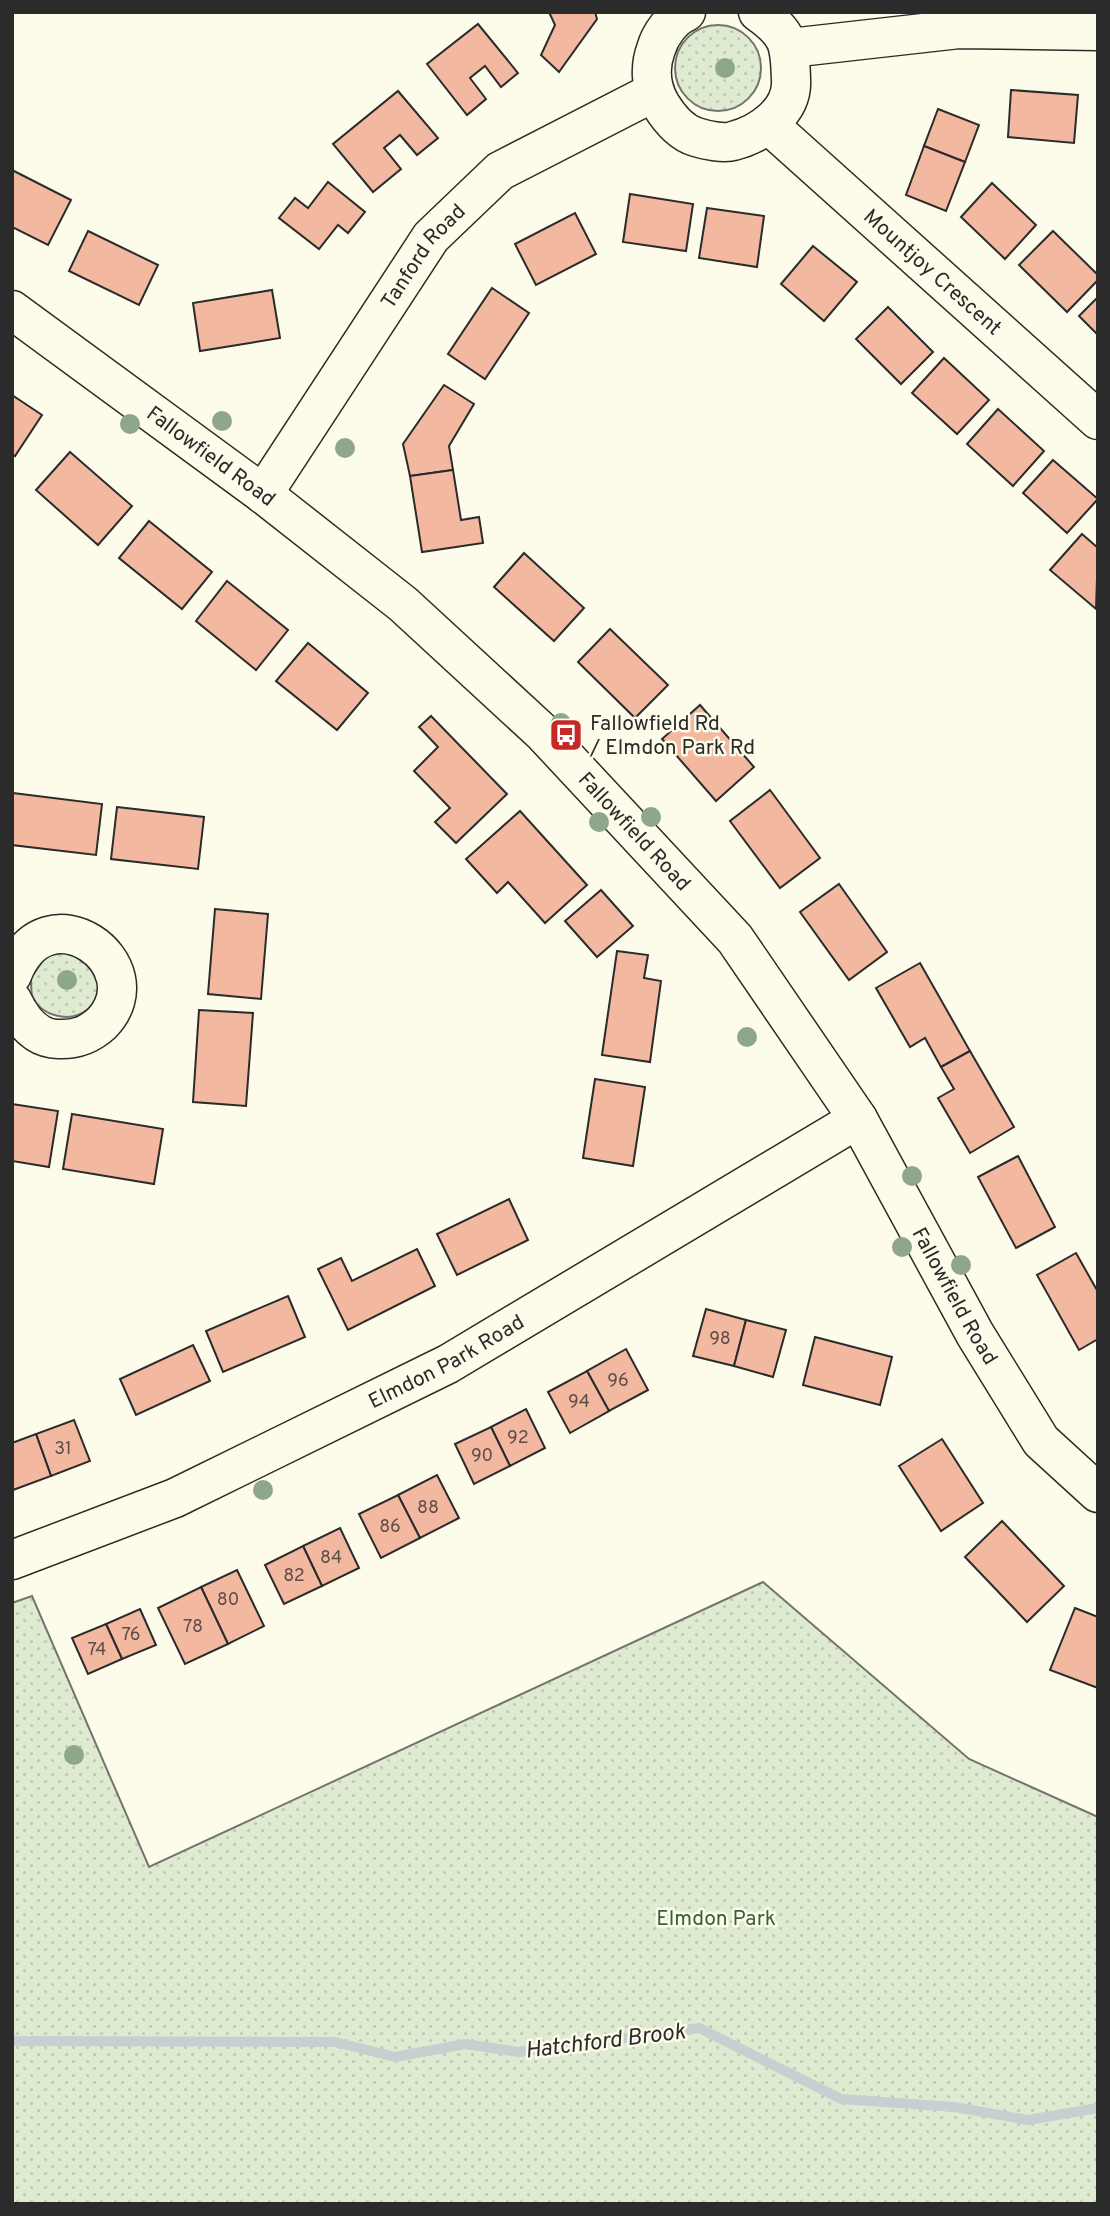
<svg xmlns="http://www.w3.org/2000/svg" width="1110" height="2216" viewBox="0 0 1110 2216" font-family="Overpass,sans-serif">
<defs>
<pattern id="grass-dots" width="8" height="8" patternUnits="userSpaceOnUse" patternTransform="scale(1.75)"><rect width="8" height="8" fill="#deebd1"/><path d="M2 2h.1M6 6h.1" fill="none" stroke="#bfcab4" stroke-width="1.8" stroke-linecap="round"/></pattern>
</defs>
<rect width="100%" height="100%" fill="#fdfbea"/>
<g fill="url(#grass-dots)" stroke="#74746e" stroke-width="2">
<circle cx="718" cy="68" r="43"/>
<path d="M49,952H82L100,979C98,990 97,1001 88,1009C70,1024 40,1016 32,995C31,990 31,983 31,978Z"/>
<path d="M763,1582L969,1759L1098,1817V2204H12V1603L32,1596L149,1867Z"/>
</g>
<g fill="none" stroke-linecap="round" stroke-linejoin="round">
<path stroke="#c7d0d0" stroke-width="10" d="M12,2041L335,2042L395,2057L465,2044L519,2052L699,2028L841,2099L954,2107L1028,2120L1098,2108"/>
</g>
<g fill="#f2b8a0" stroke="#2b2b2b" stroke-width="2">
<path d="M549,12H595L597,19L559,72L541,55L555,25Z"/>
<path d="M478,24L518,73L501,87L485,66L470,78L486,99L467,115L427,64Z"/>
<path d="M1011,90L1078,95L1074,143L1008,137Z"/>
<path d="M398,91L438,138L417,155L400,135L384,148L401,169L373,192L333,144Z"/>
<path d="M938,109L979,125L965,162L924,146Z"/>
<path d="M924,146L965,162L946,211L906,195Z"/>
<path d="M12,170L71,200L48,245L12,227Z"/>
<path d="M328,182L365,212L348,233L338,225L319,249L279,218L295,198L308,208Z"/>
<path d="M992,183L1036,225L1005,259L961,217Z"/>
<path d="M630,194L693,204L686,251L623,242Z"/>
<path d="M707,208L764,216L757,267L699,258Z"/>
<path d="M575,213L596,254L536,285L515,244Z"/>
<path d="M88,231L158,265L139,305L69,271Z"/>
<path d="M1053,231L1098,275V280L1067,312L1019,265Z"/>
<path d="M813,246L857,282L824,321L781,284Z"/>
<path d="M492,288L529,313L485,379L448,354Z"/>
<path d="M272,290L280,338L200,351L193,303Z"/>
<path d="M1098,297V335L1079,316Z"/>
<path d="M888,307L933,352L901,384L856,339Z"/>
<path d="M944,358L989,400L957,434L912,393Z"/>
<path d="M444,385L474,404L449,446L453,470L410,476L403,444Z"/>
<path d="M12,395L42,415L15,456L12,454Z"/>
<path d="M998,409L1044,451L1013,486L967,444Z"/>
<path d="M70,452L132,506L98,545L36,490Z"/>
<path d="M1053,460L1098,499L1067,533L1023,493Z"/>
<path d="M453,470L461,520L479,517L483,543L422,552L410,476Z"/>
<path d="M149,521L212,572L182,609L119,558Z"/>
<path d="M1082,534L1098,548L1096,609L1050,570Z"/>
<path d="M524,553L584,608L554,641L494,587Z"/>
<path d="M227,581L288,630L256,670L196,621Z"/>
<path d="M610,629L668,685L635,718L578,662Z"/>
<path d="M308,643L368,693L337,730L276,681Z"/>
<path d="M700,705L754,767L716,801L662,739Z"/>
<path d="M431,716L507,794L456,843L435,822L450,808L414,771L438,747L419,727Z"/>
<path d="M770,790L820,858L780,888L730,821Z"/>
<path d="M13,793L102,804L96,855L12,845Z"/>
<path d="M117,807L204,817L198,869L111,859Z"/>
<path d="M520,811L587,885L545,923L508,882L497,893L466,859Z"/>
<path d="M839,884L887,952L849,980L800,912Z"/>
<path d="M601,890L633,926L597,957L565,921Z"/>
<path d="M215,909L268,914L261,999L208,994Z"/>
<path d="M617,951L648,955L644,978L661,981L650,1062L602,1055Z"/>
<path d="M920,963L970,1051L941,1067L925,1038L910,1047L876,988Z"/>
<path d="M199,1010L253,1013L246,1106L193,1102Z"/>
<path d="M970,1051L1014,1127L970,1153L938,1098L954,1089L941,1067Z"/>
<path d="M595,1079L645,1087L633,1166L583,1158Z"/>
<path d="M12,1104L58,1111L49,1167L12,1161Z"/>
<path d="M72,1114L163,1129L154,1184L63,1169Z"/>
<path d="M1018,1156L1055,1227L1016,1248L978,1177Z"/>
<path d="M509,1199L528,1240L457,1275L437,1234Z"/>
<path d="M417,1249L435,1286L348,1330L318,1269L341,1258L352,1281Z"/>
<path d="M1076,1253L1098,1292V1339L1079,1350L1037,1275Z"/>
<path d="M288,1296L305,1337L223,1372L206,1331Z"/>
<path d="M706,1309L746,1320L734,1366L693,1356Z"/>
<path d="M746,1320L786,1330L773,1377L734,1366Z"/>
<path d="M815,1337L892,1357L880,1405L803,1385Z"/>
<path d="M193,1345L210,1381L136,1415L120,1379Z"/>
<path d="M626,1349L648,1390L609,1411L587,1371Z"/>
<path d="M587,1371L609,1411L570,1433L548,1392Z"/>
<path d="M526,1409L545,1448L510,1466L491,1427Z"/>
<path d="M74,1420L90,1461L51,1476L36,1434Z"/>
<path d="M491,1427L510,1466L474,1484L455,1444Z"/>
<path d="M36,1434L51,1476L13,1490L12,1443Z"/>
<path d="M942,1439L983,1503L941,1531L899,1466Z"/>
<path d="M437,1475L459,1518L420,1538L398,1495Z"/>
<path d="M398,1495L420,1538L381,1558L359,1514Z"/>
<path d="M1002,1521L1064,1586L1027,1622L965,1557Z"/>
<path d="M340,1528L359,1568L322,1586L303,1546Z"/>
<path d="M303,1546L322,1586L284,1604L265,1565Z"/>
<path d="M237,1570L264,1626L228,1644L201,1587Z"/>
<path d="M201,1587L228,1644L185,1664L158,1608Z"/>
<path d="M1075,1608L1098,1617V1688L1050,1670Z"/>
<path d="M140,1609L156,1645L122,1659L106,1624Z"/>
<path d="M106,1624L122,1659L88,1674L72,1638Z"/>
</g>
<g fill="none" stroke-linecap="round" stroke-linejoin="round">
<defs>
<g id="minor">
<path d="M686,12C672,18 660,35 656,49C649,68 651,88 661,105C669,118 680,132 696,137C705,140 724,144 733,141C760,134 793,112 791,80C790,44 789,34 758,12"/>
<path d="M790,48L959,29L1098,31"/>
<path id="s1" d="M769,125L1098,420"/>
<path id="s2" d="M12,310L263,494L403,604L543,733L735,939L858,1119L975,1334L1041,1441L1098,1493"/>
<path id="s3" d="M263,494L431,237L500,171L654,92"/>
<path d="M12,975C46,884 157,965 102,1023C89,1035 76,1040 58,1039C35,1039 21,1019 12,1000"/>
<path id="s4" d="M12,1560L175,1498L448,1364L858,1119"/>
</g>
</defs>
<use href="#minor" stroke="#2b2b2b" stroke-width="41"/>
<use href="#minor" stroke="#fdfbea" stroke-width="38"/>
</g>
<g fill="#8ea78a">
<circle cx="725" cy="68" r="10"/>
<circle cx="222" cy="421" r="10"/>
<circle cx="130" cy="424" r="10"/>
<circle cx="345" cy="448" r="10"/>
<circle cx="561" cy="723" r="10"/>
<circle cx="651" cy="817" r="10"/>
<circle cx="599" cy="822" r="10"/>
<circle cx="67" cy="980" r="10"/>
<circle cx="747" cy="1037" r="10"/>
<circle cx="912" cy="1176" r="10"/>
<circle cx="902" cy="1247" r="10"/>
<circle cx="961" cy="1265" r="10"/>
<circle cx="263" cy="1490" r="10"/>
<circle cx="74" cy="1755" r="10"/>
</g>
<defs>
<symbol id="bus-square" viewBox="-11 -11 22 22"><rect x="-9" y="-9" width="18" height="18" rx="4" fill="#c62828" stroke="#fdfbea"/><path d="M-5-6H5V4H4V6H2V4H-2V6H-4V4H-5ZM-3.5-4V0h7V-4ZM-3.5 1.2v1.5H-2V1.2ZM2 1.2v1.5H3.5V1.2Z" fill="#fff"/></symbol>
</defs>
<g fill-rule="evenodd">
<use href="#bus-square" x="547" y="716" width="38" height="38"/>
</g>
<g text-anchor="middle" stroke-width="5" stroke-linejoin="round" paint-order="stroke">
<g font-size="18" fill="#5d4e48">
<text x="720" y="1344">98</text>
<text x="618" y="1386">96</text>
<text x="579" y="1407">94</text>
<text x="518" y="1443">92</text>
<text x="63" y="1454">31</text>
<text x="482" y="1461">90</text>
<text x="428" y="1513">88</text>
<text x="390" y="1532">86</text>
<text x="331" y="1563">84</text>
<text x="294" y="1581">82</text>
<text x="228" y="1605">80</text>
<text x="193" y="1632">78</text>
<text x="131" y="1640">76</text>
<text x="97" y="1655">74</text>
</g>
<g font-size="21" fill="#2b2b2b" stroke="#fdfbea">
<text dy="7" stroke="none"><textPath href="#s3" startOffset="287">Tanford Road</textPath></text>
<text dy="7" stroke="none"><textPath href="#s1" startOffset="220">Mountjoy Crescent</textPath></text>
<text dy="7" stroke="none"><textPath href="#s2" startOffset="247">Fallowfield Road</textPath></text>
<text dy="7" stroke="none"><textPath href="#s2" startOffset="814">Fallowfield Road</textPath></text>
<text dy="7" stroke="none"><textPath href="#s2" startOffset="1381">Fallowfield Road</textPath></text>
<text dy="7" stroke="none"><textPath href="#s4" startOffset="478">Elmdon Park Road</textPath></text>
</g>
<g font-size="21" fill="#2b2b2b" stroke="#fdfbea" text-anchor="start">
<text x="590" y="730">Fallowfield Rd<tspan x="590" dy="24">/ Elmdon Park Rd</tspan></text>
</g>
<g font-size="21" fill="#34623c" stroke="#fdfbea">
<text x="716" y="1925">Elmdon Park</text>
</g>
<g font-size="23" font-style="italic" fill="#2b2b2b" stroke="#fdfbea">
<text transform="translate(605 2040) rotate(-7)" y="8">Hatchford Brook</text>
</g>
</g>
<rect width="1110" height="2216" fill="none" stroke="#2b2b2b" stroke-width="28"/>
</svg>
